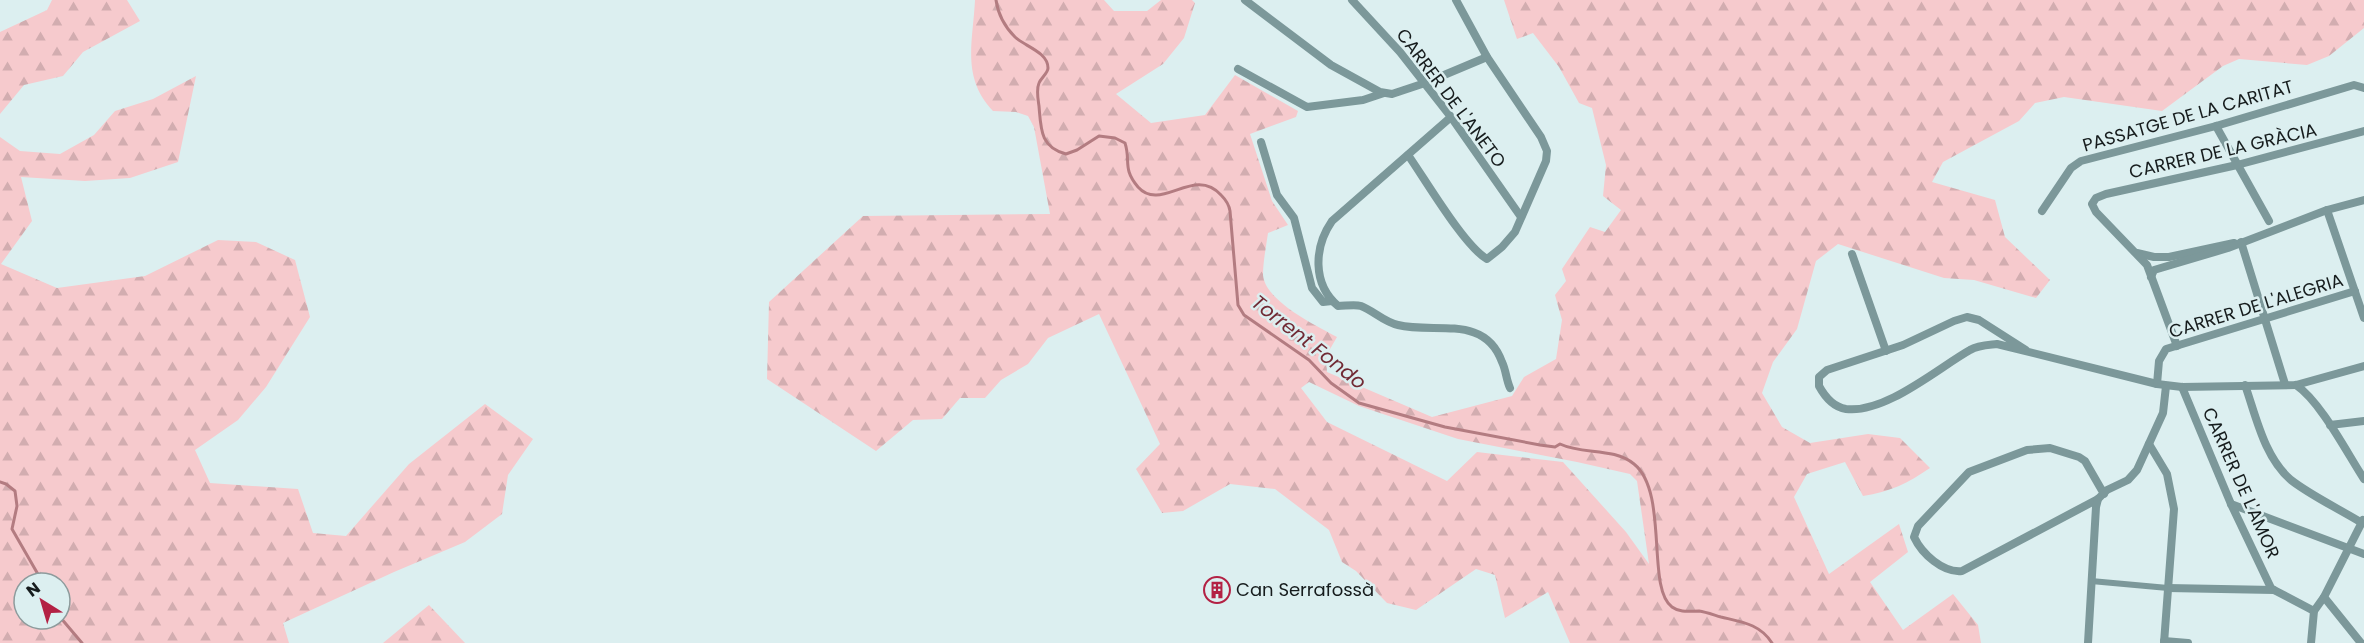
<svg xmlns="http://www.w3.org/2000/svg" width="2364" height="643" viewBox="0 0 2364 643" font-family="Poppins,sans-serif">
<defs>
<pattern id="forest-firs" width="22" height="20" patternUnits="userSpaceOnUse" patternTransform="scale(1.5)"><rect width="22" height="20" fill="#f6cacd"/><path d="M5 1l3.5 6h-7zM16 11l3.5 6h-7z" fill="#d2adb0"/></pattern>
</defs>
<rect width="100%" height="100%" fill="#dceff0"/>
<g fill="url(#forest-firs)" fill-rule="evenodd">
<path d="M52,0H127L140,21L83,52L63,76L24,85L0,114V32L47,10Z"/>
<path d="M975,0H1104L1114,11H1147L1161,0H1192L1195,3L1184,38L1163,64L1116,94L1151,123L1205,115L1235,75L1298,111L1296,117L1250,134L1272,201L1288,225L1268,233C1266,247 1263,262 1263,275C1265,301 1316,326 1337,337L1326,356L1327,372L1432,417L1512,396L1524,377L1556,359L1562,320L1555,295L1566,281L1562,269L1590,227L1605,232L1621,210L1603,196L1606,165L1592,108L1579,103L1559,67L1533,33L1517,39L1504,0H2364V28L2329,56L2307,65L2239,59L2223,66L2162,111L2064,97L2035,103L2019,121L1943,162L1932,182L1995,200L2005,237L2050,280L2036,298L1974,280L1944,278L1838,244L1816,261L1797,329L1773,362L1762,393L1782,427L1810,443L1868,434L1900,438L1930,468C1908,483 1890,492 1863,496L1845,462L1807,474L1794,497L1829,574L1899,524L1908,552L1870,582L1903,630L1953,594L1978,625L1981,643H1570L1548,592L1505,618L1495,575L1476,569L1416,610L1387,603L1356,571L1342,562L1329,530L1275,489L1230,484L1183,511L1162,513L1136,469L1160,444L1099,314L1048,338L1028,364L1001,380L985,398H960L942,419L913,420L876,451L767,379L769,302L863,216L1050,214L1034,127L1028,116L1016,112L993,111C961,77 973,42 975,0ZM1309,382L1359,406L1458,439L1577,462L1630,474L1637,481L1649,564L1626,532L1563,462L1477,452L1447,481L1327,422L1301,388Z"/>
<path d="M196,76L178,162L130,178L85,181L21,177L32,221L1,264L57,288L145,276L218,240L256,242L295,260L310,317L266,387L238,420L195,450L210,483L298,489L313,533L346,536L409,464L485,404L533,439L508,475L502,514L465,542L394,572L283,623L289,643H0V137L20,151L60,154L94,135L115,111L153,99ZM24,583H60V619H24Z"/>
<path d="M429,605L465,643H383Z"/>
</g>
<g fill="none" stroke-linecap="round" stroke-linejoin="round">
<g stroke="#b37c81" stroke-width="3">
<path d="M996,0C998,14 1005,27 1015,37C1024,46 1048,52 1048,68C1048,73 1041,78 1039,83C1036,90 1038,99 1039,106C1041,129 1040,147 1066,154L1077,150L1099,136L1115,138L1125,143C1131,161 1122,168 1138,187C1161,213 1194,165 1221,195C1226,200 1229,204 1230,211L1238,305L1244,315L1309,360L1331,383L1359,403L1445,427L1540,445L1555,447L1560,444C1583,455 1613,447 1634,464C1669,492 1646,589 1672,607C1680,613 1690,611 1699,611C1706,612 1714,615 1721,617C1742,622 1760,624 1772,643"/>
<path d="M0,482L6,484L15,491L17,506L12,529L43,583"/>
<path d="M60,617L82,643"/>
</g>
<path stroke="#7c989a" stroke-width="6" d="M2091,581L2168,588"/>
<g stroke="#7c989a" stroke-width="8">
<path d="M1245,0L1331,65L1380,92L1392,94L1425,83L1487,57"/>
<path d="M1352,0L1400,52L1451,117L1521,217"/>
<path d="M1238,69L1307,107L1363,100L1384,93"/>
<path d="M1451,117L1332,221C1314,247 1312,284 1338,306C1345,306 1355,304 1361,306C1374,311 1384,322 1398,325C1435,334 1485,314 1502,362C1506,370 1506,379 1510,388"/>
<path d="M2216,126L2269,221"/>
<path d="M1261,142L1277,195L1294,218L1312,288L1323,302L1332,301"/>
<path d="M1408,155C1425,179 1464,246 1487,259L1502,247L1515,232L1546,161L1547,151L1541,137L1487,57L1456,0"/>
<path d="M2327,210L2364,318"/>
<path d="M2042,211L2071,168L2081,161L2216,126L2354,85L2364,88"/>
<path d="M2241,242L2285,384"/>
<path d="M2137,253L2154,257H2169L2234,243"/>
<path d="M1852,254L1886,351"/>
<path d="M2151,277L2154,270L2228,248L2327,210L2364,200"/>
<path d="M2177,346L2147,265L2096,212L2092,204L2096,198L2106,194L2237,165L2364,131"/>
<path d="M2026,350L1979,320L1967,317L1954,321L1903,345L1827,370L1819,377V386C1825,397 1833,407 1846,409C1885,414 1938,368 1970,350C1978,345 1988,345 1997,344L2157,384L2182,387L2296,385L2364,366"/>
<path d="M2157,384L2159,361L2166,349L2355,291"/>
<path d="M2245,385C2256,416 2264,457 2291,480C2310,495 2341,510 2362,523"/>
<path d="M2296,385C2321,402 2347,453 2364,479"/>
<path d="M2182,387L2231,504L2271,588L2274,590"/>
<path d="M2330,425L2364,421"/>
<path d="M2149,444L2167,474L2174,509L2164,643"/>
<path d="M2104,494L2085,461L2079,457L2050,448L2027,450L1969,472L1918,526L1914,537C1922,554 1943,573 1962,571L2098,499L2107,490L2128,480L2137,470L2163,413L2166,386"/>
<path d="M2231,504L2364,554"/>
<path d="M2168,588L2274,590L2314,611"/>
<path d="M2324,597L2361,643"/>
<path d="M2164,641L2188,643"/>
<path d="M2088,643L2096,507L2098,499"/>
<path d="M2311,643L2314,611L2324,597L2363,520"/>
</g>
</g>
<defs>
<symbol id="building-ring" viewBox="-11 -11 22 22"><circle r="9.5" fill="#dceff0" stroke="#b32144" stroke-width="1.5"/><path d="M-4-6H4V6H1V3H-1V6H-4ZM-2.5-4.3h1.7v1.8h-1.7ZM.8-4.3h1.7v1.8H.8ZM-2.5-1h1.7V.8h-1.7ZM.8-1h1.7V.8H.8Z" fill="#b32144"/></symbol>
</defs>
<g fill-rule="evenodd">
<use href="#building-ring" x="1202" y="575" width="30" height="30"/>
</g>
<g text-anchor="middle" stroke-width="5" stroke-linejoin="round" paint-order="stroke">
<g font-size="18" fill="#161c1d" stroke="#dceff0">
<text transform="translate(1451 98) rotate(53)" y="6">CARRER DE L'ANETO</text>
<text transform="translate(2188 116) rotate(-16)" y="6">PASSATGE DE LA CARITAT</text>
<text transform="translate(2223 151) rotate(-13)" y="6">CARRER DE LA GRÀCIA</text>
<text transform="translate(2256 306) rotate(-17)" y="6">CARRER DE L'ALEGRIA</text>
<text transform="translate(2241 483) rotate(66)" y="6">CARRER DE L'AMOR</text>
</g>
<g font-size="18" fill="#161c1d" stroke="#dceff0" text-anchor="start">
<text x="1236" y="596">Can Serrafossà</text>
</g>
<g font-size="20" font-style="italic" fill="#712b35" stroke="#dceff0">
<text transform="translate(1309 342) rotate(38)" y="7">Torrent Fondo</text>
</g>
</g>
<g transform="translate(42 601) rotate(323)"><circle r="28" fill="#dceff0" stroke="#8d9b9c" stroke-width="1.5"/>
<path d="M0-4.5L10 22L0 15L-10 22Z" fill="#b32144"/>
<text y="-9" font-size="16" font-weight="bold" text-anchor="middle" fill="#161c1d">N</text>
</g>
</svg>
